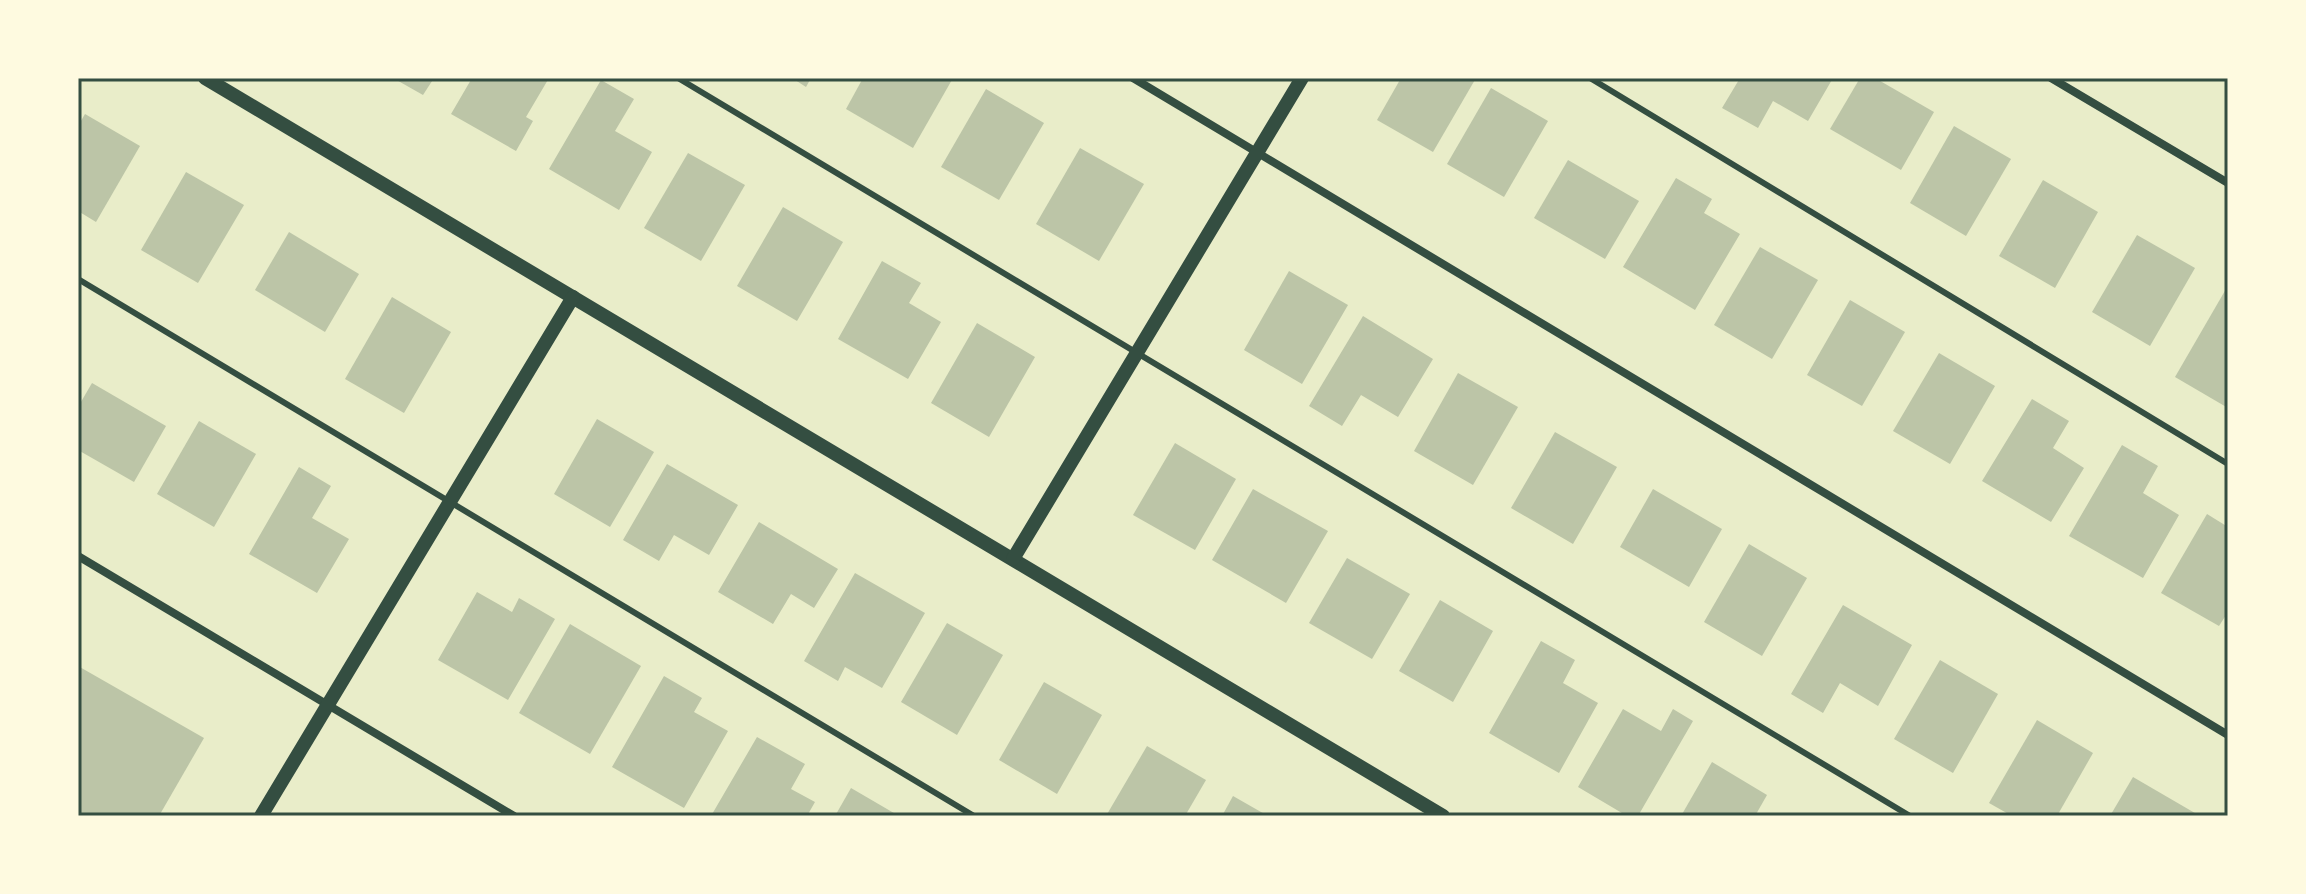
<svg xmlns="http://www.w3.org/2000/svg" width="2306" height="894" viewBox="0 0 2306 894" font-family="'IBM Plex Sans',sans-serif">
<rect width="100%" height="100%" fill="#e9edc9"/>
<g fill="#bcc5a7">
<path d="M393,78H434L423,95Z"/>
<path d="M472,78H549L526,117L533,121L516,151L451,114Z"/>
<path d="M792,78H811L806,87Z"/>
<path d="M863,78H953L913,148L846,109Z"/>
<path d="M1401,78H1476L1433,152L1377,120Z"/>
<path d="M1740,78H1833L1808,121L1773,101L1758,128L1722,108Z"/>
<path d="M1860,78H1875L1934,112L1901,170L1830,129Z"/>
<path d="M601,80L634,99L615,131L652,152L619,210L549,169Z"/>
<path d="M1491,88L1548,121L1504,197L1447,164Z"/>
<path d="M986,89L1044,123L999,200L941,167Z"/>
<path d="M85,114L140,146L96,222L78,211V126Z"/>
<path d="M1954,126L2011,159L1966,236L1910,203Z"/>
<path d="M1080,148L1144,184L1099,261L1036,224Z"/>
<path d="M688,153L745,185L701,261L644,228Z"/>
<path d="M1568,160L1639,201L1605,259L1534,218Z"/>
<path d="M186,172L244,205L198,283L141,250Z"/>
<path d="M1676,178L1712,199L1704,213L1740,234L1695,310L1623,267Z"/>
<path d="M2043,180L2098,212L2055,288L1999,256Z"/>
<path d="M783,207L843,242L797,321L737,286Z"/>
<path d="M289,232L359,274L325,332L255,290Z"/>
<path d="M2137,235L2195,268L2150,346L2092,312Z"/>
<path d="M1760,247L1818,280L1772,359L1714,325Z"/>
<path d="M882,261L921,283L909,303L941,322L908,379L838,339Z"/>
<path d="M1289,271L1348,305L1302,384L1244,350Z"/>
<path d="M2226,289L2228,290V408L2175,377Z"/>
<path d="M392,297L451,332L404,413L345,379Z"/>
<path d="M1850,300L1905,332L1862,406L1807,375Z"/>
<path d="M1363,316L1433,359L1398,417L1361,395L1342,426L1309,406Z"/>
<path d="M977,323L1035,357L989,437L931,403Z"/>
<path d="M1939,353L1995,386L1950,464L1893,431Z"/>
<path d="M1458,373L1518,407L1473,485L1414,451Z"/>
<path d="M92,383L166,426L134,482L78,450V407Z"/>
<path d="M2032,399L2069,421L2053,448L2084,468L2051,522L1982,481Z"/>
<path d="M597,419L654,452L610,527L554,494Z"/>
<path d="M199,421L256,454L214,527L157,494Z"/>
<path d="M1555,432L1617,467L1573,544L1511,508Z"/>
<path d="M1175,443L1236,479L1195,550L1133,515Z"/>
<path d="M2122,445L2158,466L2143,493L2179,515L2143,578L2069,536Z"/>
<path d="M667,464L738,505L709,555L674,535L659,561L623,540Z"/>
<path d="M299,467L331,486L312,518L349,539L317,593L249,554Z"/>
<path d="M1253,489L1328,531L1286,603L1212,560Z"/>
<path d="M1653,489L1722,529L1689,587L1620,547Z"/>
<path d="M2207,514L2228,527V612L2219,626L2161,593Z"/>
<path d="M759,522L838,569L814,608L791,594L773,624L718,592Z"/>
<path d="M1749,544L1807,578L1762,656L1704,622Z"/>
<path d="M1347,558L1410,594L1372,659L1309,623Z"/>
<path d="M855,573L925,613L882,688L845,667L838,681L804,661Z"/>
<path d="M477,592L512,612L519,598L555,619L508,700L438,660Z"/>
<path d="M1440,600L1493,631L1453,702L1399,671Z"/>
<path d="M1843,605L1912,645L1878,706L1840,683L1823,713L1791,694Z"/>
<path d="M947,623L1003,655L957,735L901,702Z"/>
<path d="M570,624L641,666L590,754L519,713Z"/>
<path d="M1541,641L1575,660L1563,683L1598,703L1559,773L1489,733Z"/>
<path d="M1940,660L1998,694L1953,773L1894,739Z"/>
<path d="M78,666L204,738L159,816H78Z"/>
<path d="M664,676L702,698L694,712L728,731L684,808L612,767Z"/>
<path d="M1044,682L1102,715L1057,794L999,760Z"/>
<path d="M1623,709L1661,731L1673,709L1693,721L1638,816H1627L1578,787Z"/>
<path d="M2037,720L2093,753L2057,816H2012L1989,803Z"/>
<path d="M757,737L805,764L791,789L815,802L807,816H711Z"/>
<path d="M1147,746L1206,780L1185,816H1106Z"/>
<path d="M1712,762L1767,795L1755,816H1681Z"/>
<path d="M2133,777L2200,816H2110Z"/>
<path d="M851,788L899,816H835Z"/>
<path d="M1233,796L1268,816H1222Z"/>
</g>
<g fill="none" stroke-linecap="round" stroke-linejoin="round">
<g stroke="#344e41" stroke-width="6">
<path d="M678,78L1910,816"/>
<path d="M1590,78L2228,464"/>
<path d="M78,279L974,816"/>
</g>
<g stroke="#344e41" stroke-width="8">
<path d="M1133,78L2228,735"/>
<path d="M2051,78L2228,183"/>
<path d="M78,556L514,816"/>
</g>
<g stroke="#344e41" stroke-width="14">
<path d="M205,78L1443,816"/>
<path d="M1013,559L1302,78"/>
<path d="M261,816L573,297"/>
</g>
</g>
<rect width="2306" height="894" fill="none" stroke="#fefae0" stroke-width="160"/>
<rect x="80" y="80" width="2146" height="734" fill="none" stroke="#344e41" stroke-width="3"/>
</svg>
